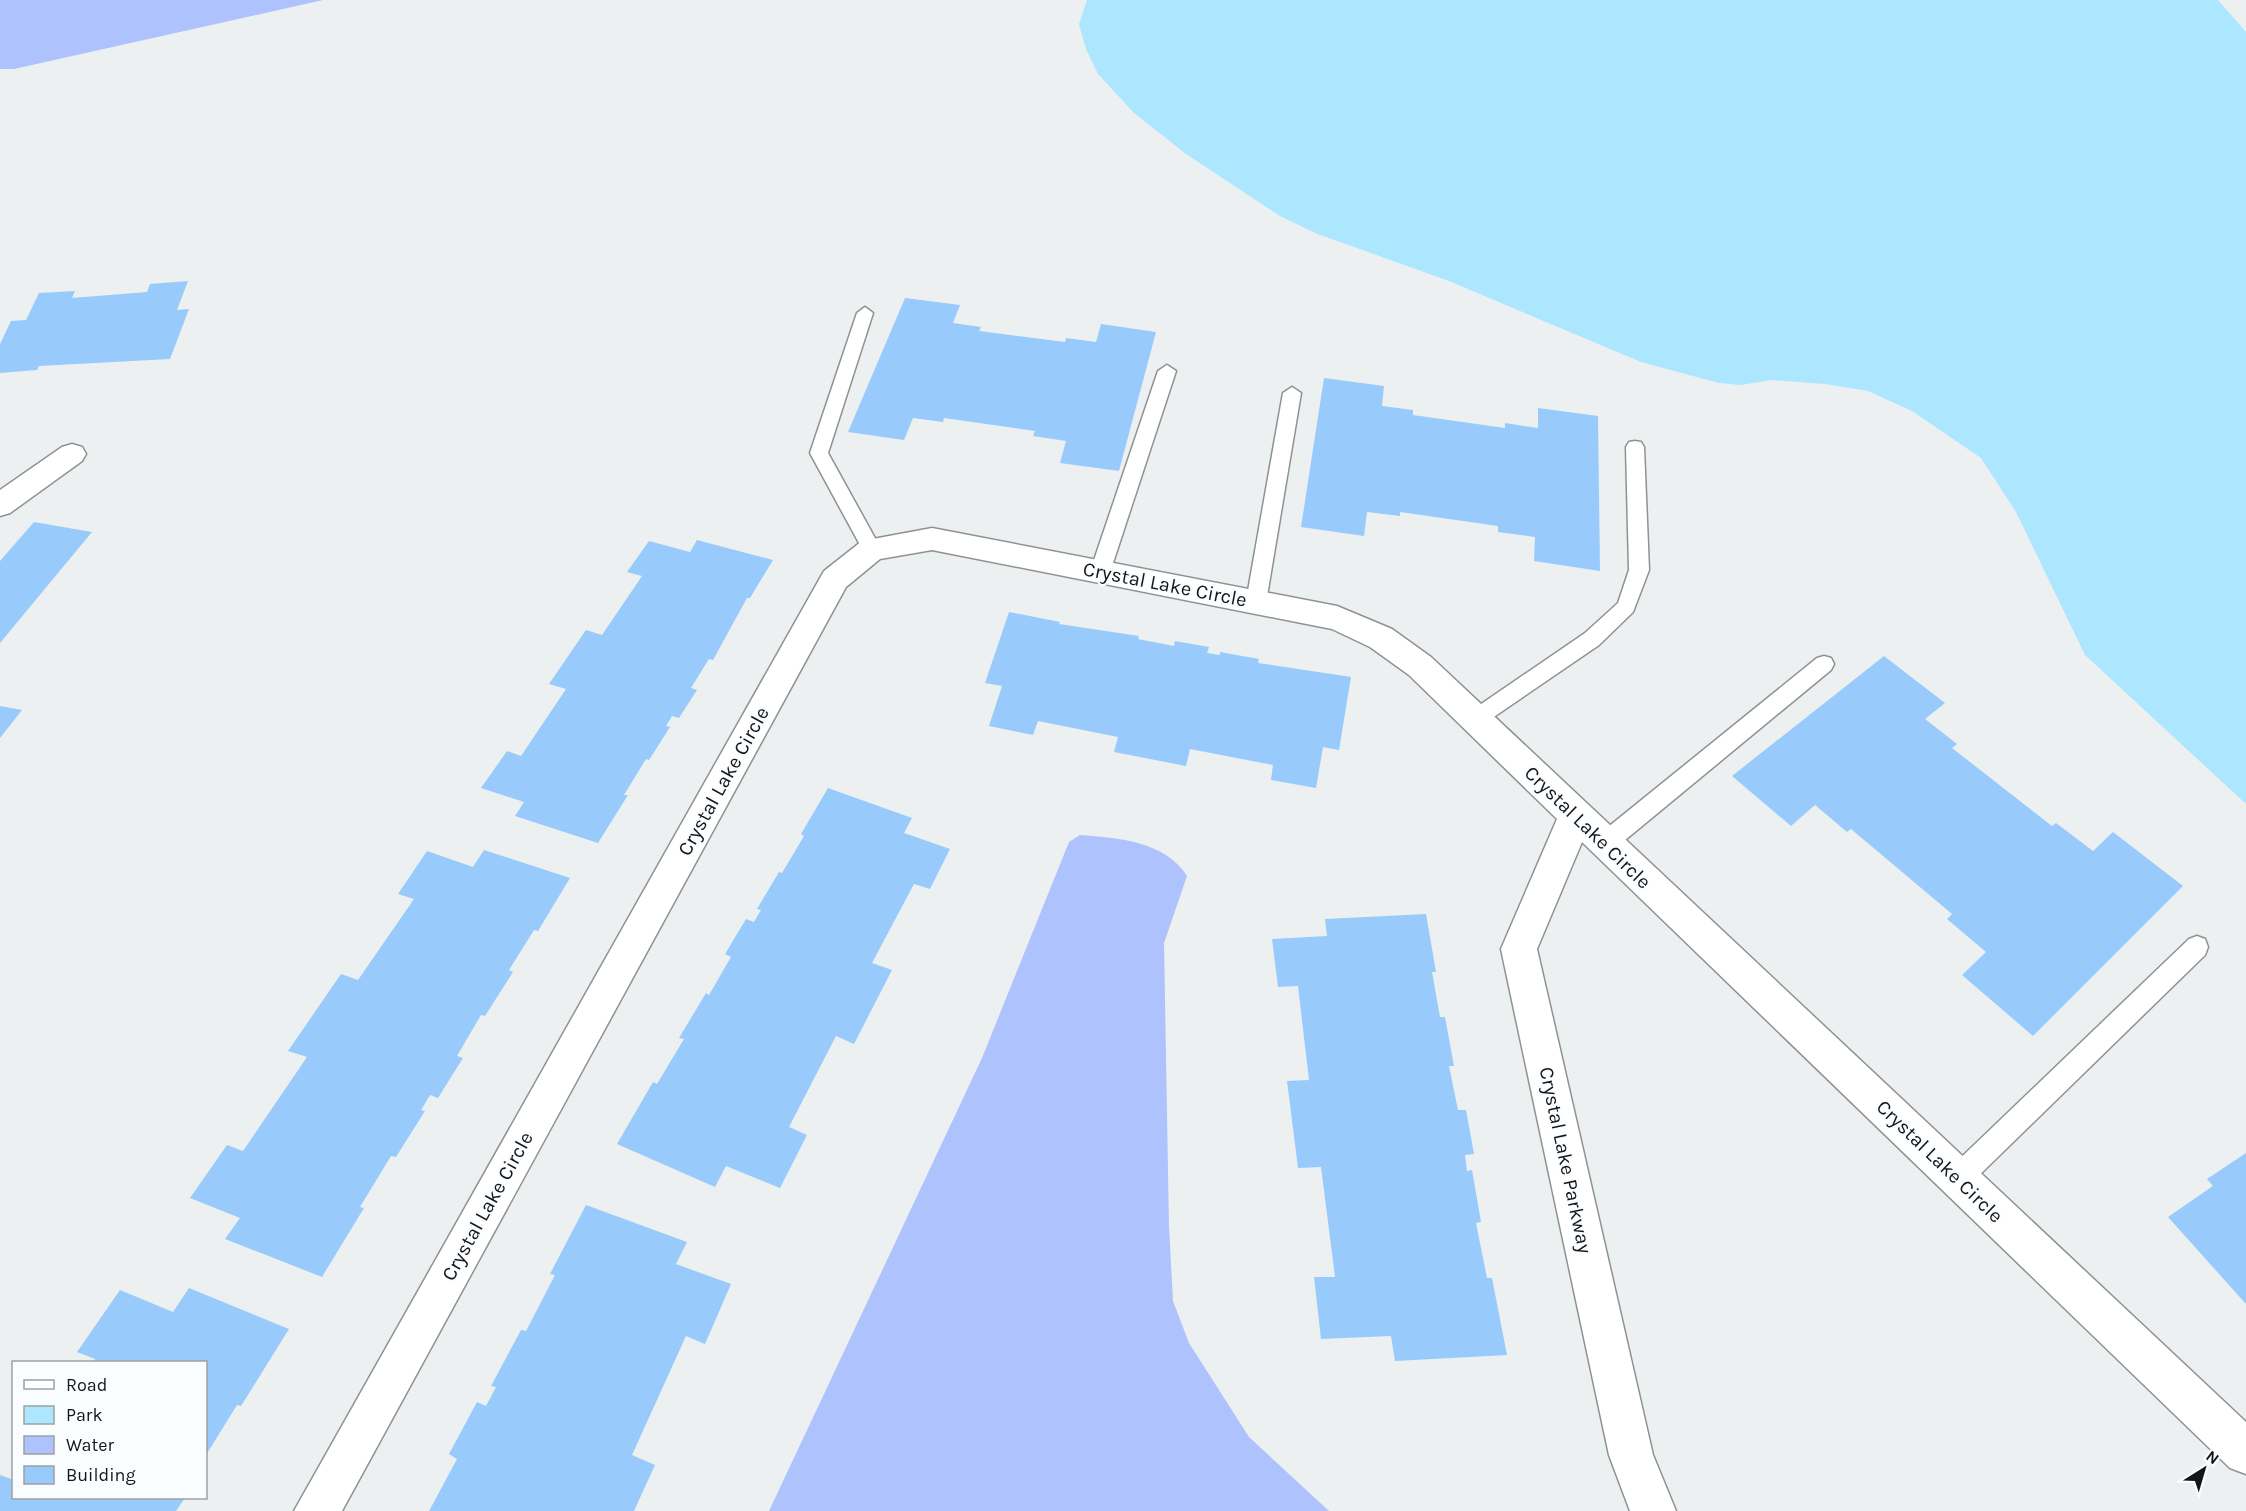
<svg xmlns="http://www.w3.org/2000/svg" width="2246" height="1511" viewBox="0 0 2246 1511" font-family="Karla,sans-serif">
<rect width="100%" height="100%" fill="#ecf0f1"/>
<path fill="#ace7ff" d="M1087,0H2218L2246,32V804L2085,655L2016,512L1981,458L1912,411L1868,391L1825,384L1771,380L1741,385L1719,383L1641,362L1449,281L1315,233L1280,216L1186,154L1134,113L1098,74L1086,49L1079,24Z"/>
<g fill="#aec2fd">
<path d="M0,0H323L14,69H0Z"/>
<path d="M1080,835C1118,838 1165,841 1187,876L1164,943L1169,1227L1173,1301L1189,1343L1249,1437L1329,1511H769L982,1058L1069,842Z"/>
</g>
<g fill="#98cbfb">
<path d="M188,281L177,310L189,309L170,359L39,366L37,370L0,373V344L11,321L26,320L39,293L75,291L72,298L147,292L150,284Z"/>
<path d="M905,298L960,305L953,323L981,327L979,331L1065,342L1066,338L1096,342L1101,324L1156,332L1119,471L1060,463L1066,441L1033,436L1035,431L944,418L943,422L913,418L904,440L848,432Z"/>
<path d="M1324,378L1384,386L1382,406L1413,410V415L1505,428V423L1538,428V408L1598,416L1600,571L1534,561L1535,537L1498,532V526L1400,512V516L1367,512L1364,536L1301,527Z"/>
<path d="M34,522L92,532L0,643V561Z"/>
<path d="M697,540L773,560L750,598H747L713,660L709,659L691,688L697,690L679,718L672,716L666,726L670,727L649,760L646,759L624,795H628L598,843L515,816L524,802L481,788L507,751L521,756L566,689L549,684L586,630L602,635L642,576L627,572L649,541L690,552Z"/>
<path d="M1009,612L1060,622L1059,624L1139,636L1138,639L1174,646L1175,641L1209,647L1207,653L1220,655V652L1259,659L1258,663L1351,677L1339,750L1323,747L1316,788L1271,780L1273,765L1190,749L1186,766L1114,752L1118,737L1038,721L1033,735L989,726L1002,686L985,683Z"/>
<path d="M1884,656L1945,703L1925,719L1957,744L1952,748L2052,826L2056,823L2093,851L2113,832L2183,886L2033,1036L1962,975L1986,952L1947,919L1952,914L1851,829L1847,832L1815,805L1791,826L1732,776Z"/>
<path d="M0,706L22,710L0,738Z"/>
<path d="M828,788L912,818L904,833L950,849L930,889L914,884L872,963L892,970L854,1044L836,1036L789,1127L807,1135L780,1188L726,1166L715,1187L617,1144L653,1082L657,1084L684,1039L679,1038L706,993L709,995L731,957L725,954L746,919L754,922L761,910L757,909L779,872L782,873L804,836L801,834Z"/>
<path d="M484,850L570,878L538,931L534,930L509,970L513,972L485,1016L481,1015L457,1056L463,1058L438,1098L430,1095L421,1110L425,1111L396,1157L391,1156L360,1207L364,1208L322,1277L225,1239L240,1218L190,1198L227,1145L243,1151L307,1057L288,1051L341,974L358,980L414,899L398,894L427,851L473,867Z"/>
<path d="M1426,914L1436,972H1432L1440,1017H1445L1454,1066H1449L1458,1110H1466L1474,1154L1465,1155L1467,1171L1472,1170L1481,1222L1476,1223L1487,1278H1492L1507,1355L1395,1361L1391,1336L1321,1339L1314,1277H1335L1321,1167L1298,1168L1287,1081L1309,1080L1298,986L1278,987L1272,939L1327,936L1325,919Z"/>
<path d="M2246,1153V1304L2168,1217L2213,1186L2207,1179Z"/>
<path d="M586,1205L687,1242L676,1264L731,1284L705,1344L686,1336L632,1455L655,1465L634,1511H429L457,1459L449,1454L477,1402L486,1406L496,1387L491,1386L521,1330L526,1331L555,1275L550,1274Z"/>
<path d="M189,1288L289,1329L241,1406L237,1405L206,1455V1362H93L95,1359L77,1352L120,1290L173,1312Z"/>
<path d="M0,1475L14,1480V1498H185L176,1511H0Z"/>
</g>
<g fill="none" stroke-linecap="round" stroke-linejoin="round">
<defs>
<g id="service">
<path d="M865,307L873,313L828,453L881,549L879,554L872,556L865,554L810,453L857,313Z"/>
<path d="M1167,365L1176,371L1110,572L1107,577L1100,579L1093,577L1090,572L1158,371Z"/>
<path d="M1292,387L1301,393L1266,602L1263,607L1256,610L1249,607L1246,602L1283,393Z"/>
<path d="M1635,441L1641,442L1644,447L1649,570L1633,612L1599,645L1482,725L1475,728L1468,725L1465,719L1468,713L1585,633L1618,603L1629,570L1626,447L1629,442Z"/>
<path d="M1824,656L1831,658L1834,664L1831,670L1613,850L1605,853L1597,850L1594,843L1597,836L1817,658Z"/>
<path d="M2197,936L2205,939L2208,947L2205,955L1967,1187L1958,1191L1949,1187L1945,1178L1949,1169L2189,939Z"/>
</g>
<g id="minor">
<path d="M72,444L82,447L86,454L82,461L10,513L0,516V490L62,447Z"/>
<path d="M932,528L1337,606L1392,629L1431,657L2246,1422V1474L2230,1468L1582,842L1537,949L1653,1455L1676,1511H1630L1609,1455L1501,949L1557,819L1409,675L1370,647L1332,629L932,550L880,559L846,587L342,1511H294L824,571L862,541Z"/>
</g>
</defs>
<use href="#service" stroke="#8f9293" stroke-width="3"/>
<use href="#minor" stroke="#8f9293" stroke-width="3"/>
<use href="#service" fill="#fff" fill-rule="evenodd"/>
<use href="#minor" fill="#fff" fill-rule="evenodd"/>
</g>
<g text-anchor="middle" stroke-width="4.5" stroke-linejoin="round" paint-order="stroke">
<g font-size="20" fill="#141516" stroke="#fafdff">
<text transform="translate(1165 584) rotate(11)" y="7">Crystal Lake Circle</text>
<text transform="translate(723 781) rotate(-61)" y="7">Crystal Lake Circle</text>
<text transform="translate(1588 827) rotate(44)" y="7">Crystal Lake Circle</text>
<text transform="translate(1566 1160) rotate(78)" y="7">Crystal Lake Parkway</text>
<text transform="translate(1940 1161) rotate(44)" y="7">Crystal Lake Circle</text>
<text transform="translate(487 1206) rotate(-61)" y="7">Crystal Lake Circle</text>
</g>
</g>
<rect x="12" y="1361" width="195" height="138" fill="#fafdff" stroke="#9ea0a2" stroke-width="1.5"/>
<rect x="24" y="1380" width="30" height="9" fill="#ffffff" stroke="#9ea0a2" stroke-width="1.5"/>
<text x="66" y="1391" font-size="18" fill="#141516">Road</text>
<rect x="24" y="1406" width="30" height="18" fill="#ace7ff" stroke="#9ea0a2" stroke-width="1.5"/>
<text x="66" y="1421" font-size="18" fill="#141516">Park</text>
<rect x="24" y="1436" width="30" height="18" fill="#aec2fd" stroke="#9ea0a2" stroke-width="1.5"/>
<text x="66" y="1451" font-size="18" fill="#141516">Water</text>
<rect x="24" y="1466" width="30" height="18" fill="#98cbfb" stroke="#9ea0a2" stroke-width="1.5"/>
<text x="66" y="1481" font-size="18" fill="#141516">Building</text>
<g transform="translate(2204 1469) rotate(37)" stroke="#fafdff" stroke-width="4.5" paint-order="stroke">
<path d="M0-4.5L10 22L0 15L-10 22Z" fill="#141516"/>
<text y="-9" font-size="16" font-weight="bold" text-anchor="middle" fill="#141516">N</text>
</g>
</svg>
